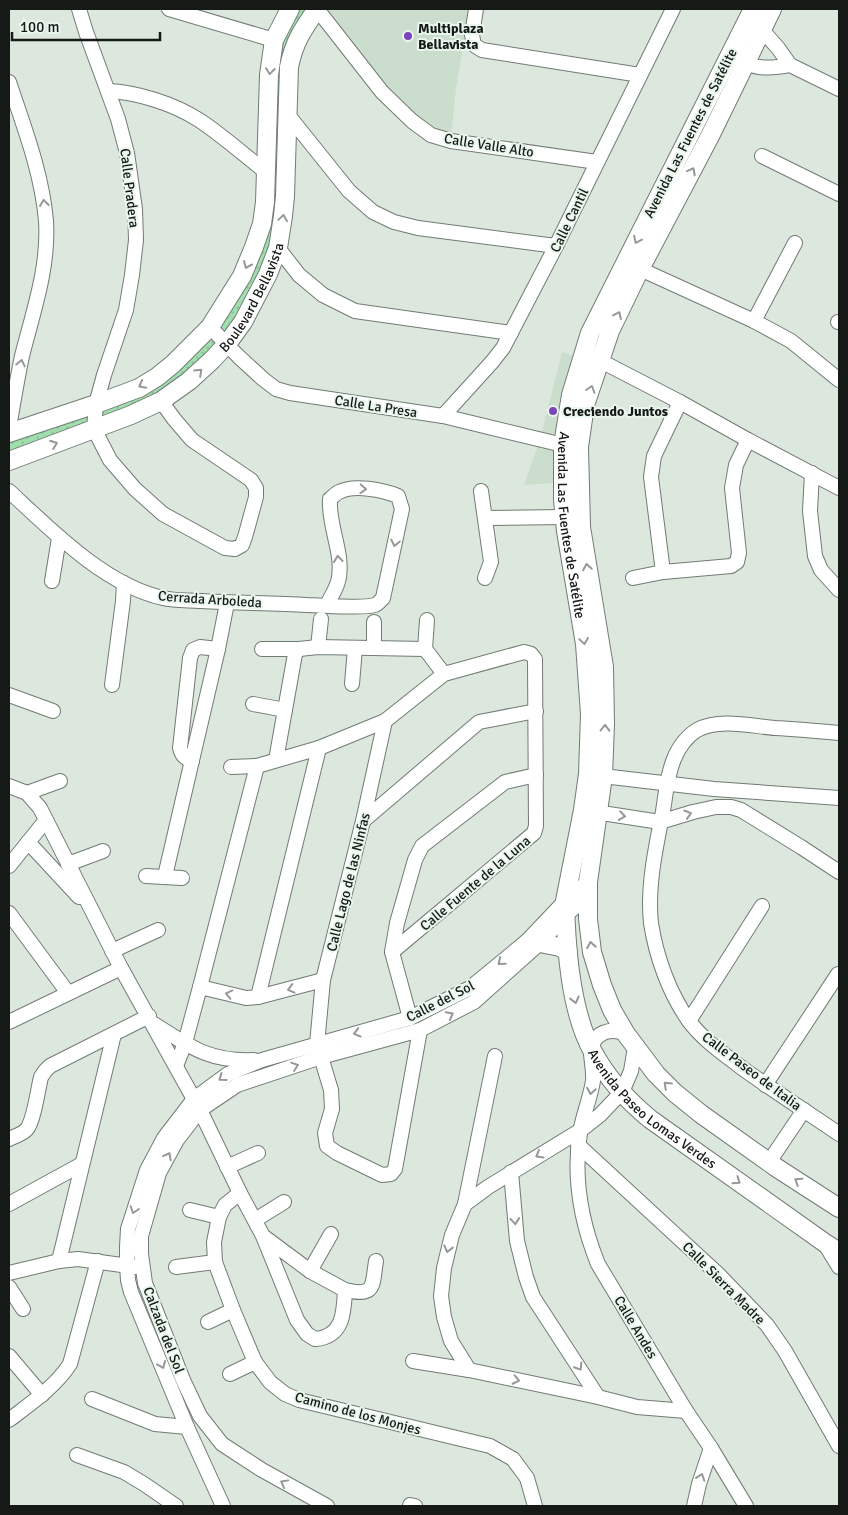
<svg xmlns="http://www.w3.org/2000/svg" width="848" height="1515" viewBox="0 0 848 1515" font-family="Signika,sans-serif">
<defs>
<pattern id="grass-dots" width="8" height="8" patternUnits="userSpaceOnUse" patternTransform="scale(1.25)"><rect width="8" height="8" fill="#a0deae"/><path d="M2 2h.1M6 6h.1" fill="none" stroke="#89be95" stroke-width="1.8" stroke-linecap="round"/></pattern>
</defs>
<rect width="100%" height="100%" fill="#dce8de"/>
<g fill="#cbdece">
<path d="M323,9H469L456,89L451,137L435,132L399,104Z"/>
<path d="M562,352L577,357L558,439L541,435Z"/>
<path d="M538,445L554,451V483L524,485Z"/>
</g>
<path fill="url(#grass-dots)" d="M294,9H311L296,33L288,115L268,274L189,381L9,461V433L139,387L194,344L254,248L272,73Z"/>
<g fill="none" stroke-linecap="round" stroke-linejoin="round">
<defs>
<g id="minor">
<path d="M79,9L86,32L118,119L127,153L135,209L136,240L132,275L126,310L104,375L96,404L94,429L110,460L135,489L163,514L225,548L235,549L242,545L245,537L256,497V488L251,480L192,440L174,419L161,401"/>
<path d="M169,9L274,40"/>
<path d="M317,9L382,92L412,121L431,135L451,141L597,162"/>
<path d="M476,9L472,35L474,45L482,50L640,75"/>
<path d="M762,30L778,48L790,65L839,89"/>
<path d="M729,57C753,68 765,70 790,65"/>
<path d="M9,82C24,127 42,173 46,221C49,268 33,312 22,356C17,380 13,404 9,428"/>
<path d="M108,91C137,92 174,104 199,120C222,135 244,155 266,172"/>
<path d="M288,115L349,191L373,212L394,222L418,228L556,246"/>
<path d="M762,156L839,194"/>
<path d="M278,248L299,275L323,295L355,311L511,333"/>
<path d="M640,269L754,321L791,341L839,380"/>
<path d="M754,321L795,243"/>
<path d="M838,322H839"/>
<path d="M210,327L238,356L263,379L276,389L290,393L443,416L563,445"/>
<path d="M593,357L680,402L748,440L839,488"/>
<path d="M443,416L492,362L503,348L556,246L673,9"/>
<path d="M812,473L810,511L815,556L821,570L839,590"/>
<path d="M9,491C52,531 105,585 163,598C175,601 188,600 201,601C236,603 271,603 307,605C322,605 363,609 375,605C378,604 381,600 383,598L402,509L398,496C383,490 354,484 339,492C336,493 333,497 330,499C328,525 343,551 339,577C338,587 331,596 327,605"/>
<path d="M481,491L491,562L485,578"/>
<path d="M485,518L564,517"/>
<path d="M663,572L651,477L654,456L680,402"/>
<path d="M633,578L663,572L731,566L737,562L739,553L732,488L736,465L748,440"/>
<path d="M52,581L59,538"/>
<path d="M318,647L321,619"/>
<path d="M374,648V622"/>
<path d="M262,649H299L318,647L425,649L444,674"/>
<path d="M425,649L427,620"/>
<path d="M352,684L355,648"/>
<path d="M112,685L123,601L124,583"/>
<path d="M9,695L53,711"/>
<path d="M253,704L285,710"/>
<path d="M839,733C818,731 797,729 775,728C751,726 719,718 697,730C687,736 678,748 674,759C667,775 666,793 663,811C656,846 647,887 651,923C656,956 669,993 689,1021C703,1040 724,1054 742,1068C774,1091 807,1112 839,1134"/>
<path d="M276,760L295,654L299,649"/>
<path d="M192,761C185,758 182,756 180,748L190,658L193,650L200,647L218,649"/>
<path d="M231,767L257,766L319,748L385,721L444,674L524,652L531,654L535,659L536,826L534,833L392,952"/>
<path d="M594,775L714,789L839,798"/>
<path d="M9,786L27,793L40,808L121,968L200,1110L240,1193L263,1236L297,1320L307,1334L315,1339C343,1337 344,1313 345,1290L310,1271L263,1236"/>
<path d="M27,793L60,781"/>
<path d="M589,811L660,822L693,812L716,807H731L741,810L801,847L839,872"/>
<path d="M363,821L479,722L536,711"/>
<path d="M28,842L79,897"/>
<path d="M68,864L103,851"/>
<path d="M9,866L46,820"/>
<path d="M146,876L182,878"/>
<path d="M165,876L218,649L227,603"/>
<path d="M9,913L68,993"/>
<path d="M112,951L158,930"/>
<path d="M200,987L246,998L258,997L323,980"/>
<path d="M258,997L319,748"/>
<path d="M410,1018L392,952L397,923L415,860L422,846L505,782L536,775"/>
<path d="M689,1021L762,906"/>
<path d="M9,1022L121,968"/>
<path d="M154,1024C190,1047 210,1062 254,1060"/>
<path d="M626,1034C611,1027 593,1032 591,1051C591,1061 594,1071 593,1081C590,1099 583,1115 580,1133C573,1178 581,1222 598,1264L686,1411L711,1448L746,1506"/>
<path d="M317,1044L323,980L363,821L385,721"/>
<path d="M321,1057L331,1090L332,1109L325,1133L327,1146L337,1153L382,1175L391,1174L395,1169L420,1030"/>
<path d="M176,1066L185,1043L200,987L257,766"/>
<path d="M765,1085L838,974"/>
<path d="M9,1139C15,1136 23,1134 27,1129C34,1120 38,1089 41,1077L45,1071L50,1066L149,1016"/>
<path d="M578,1145L720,1276L767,1325L785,1351L839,1446"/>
<path d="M769,1162L804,1110"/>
<path d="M227,1167L258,1153"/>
<path d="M511,1172L517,1241L526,1277L533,1297L598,1397"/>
<path d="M240,1193L225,1205L219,1217L214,1242L215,1262L233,1310L255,1362L270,1382L285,1394L299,1400L490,1446L513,1459L527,1478L535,1506"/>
<path d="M9,1204L82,1164"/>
<path d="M465,1204L495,1056"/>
<path d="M190,1210L219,1217"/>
<path d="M255,1220L284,1202"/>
<path d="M825,1244L839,1267"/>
<path d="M59,1261L114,1034"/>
<path d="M176,1267L215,1262"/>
<path d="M310,1271L331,1234"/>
<path d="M9,1273L59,1261L78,1259L136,1267"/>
<path d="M9,1287L23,1309"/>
<path d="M345,1290C376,1297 372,1286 376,1261"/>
<path d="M208,1322L233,1310"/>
<path d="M9,1356L42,1395"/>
<path d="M413,1361L469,1370L598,1397L637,1407L686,1411"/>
<path d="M469,1370L451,1341L444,1317L441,1296L444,1268L452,1235L465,1204L488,1187L581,1130L600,1115L622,1092L631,1071L635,1047"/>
<path d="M230,1374L255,1362"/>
<path d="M92,1399L155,1424L187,1427"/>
<path d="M9,1420C30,1404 55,1387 70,1364L98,1261"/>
<path d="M77,1455L124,1472L144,1484L176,1506"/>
<path d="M410,1505L415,1506"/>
<path d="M223,1506L187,1427L131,1292L128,1280L127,1265V1247L128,1229L147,1170L164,1138L194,1099L228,1074L262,1060L410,1018L470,988L527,941L565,901L588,882"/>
<path d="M327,1506L262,1470L222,1444L200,1416L183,1380L145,1283L141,1254V1236L159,1173L177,1140L200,1110L237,1085L321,1057L420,1030L474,1002L540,943L566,915L588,896"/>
<path d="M694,1506L699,1484L711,1448"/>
</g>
<g id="major">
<path id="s1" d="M753,9L590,333L571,395L563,445V500L566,531L585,644L590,714L588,774L583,810L565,901C566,947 570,1011 593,1052C607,1078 627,1100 650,1119L825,1243L839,1252"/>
<path d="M772,9L710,136L640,269L610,331L585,405L579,447L581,527L604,667L605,724L603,776L588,882V919L592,952L602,985L612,1010L626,1034L656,1074L675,1093L701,1114L777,1168L839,1208"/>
<path d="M9,433L96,404L139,388L157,377L173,364L210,327L242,276L254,247L262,224L265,202L269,75L274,40L290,9"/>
<path id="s2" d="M9,461L131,415L161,401L189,381L212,360L227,344L243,322L268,274L278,248L283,216L285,196L289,67C294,42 303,29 317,9"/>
<path d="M540,943L560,947L568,952"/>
</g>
</defs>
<use href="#minor" stroke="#717b73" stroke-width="16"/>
<use href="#major" stroke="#717b73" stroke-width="20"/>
<use href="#minor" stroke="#fff" stroke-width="14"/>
<use href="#major" stroke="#fff" stroke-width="18"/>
</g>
<defs><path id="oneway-chevron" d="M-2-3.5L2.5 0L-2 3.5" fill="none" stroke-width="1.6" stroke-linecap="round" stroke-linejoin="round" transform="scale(1.25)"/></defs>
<g stroke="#969897">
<use href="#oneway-chevron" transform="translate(270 71) rotate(97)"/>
<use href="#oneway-chevron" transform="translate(692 171) rotate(-62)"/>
<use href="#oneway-chevron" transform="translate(44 203) rotate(-97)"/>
<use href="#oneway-chevron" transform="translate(283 218) rotate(-82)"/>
<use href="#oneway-chevron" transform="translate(637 240) rotate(116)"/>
<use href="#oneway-chevron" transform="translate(247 265) rotate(114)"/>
<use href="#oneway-chevron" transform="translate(618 315) rotate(-64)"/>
<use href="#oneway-chevron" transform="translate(21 363) rotate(-78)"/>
<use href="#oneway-chevron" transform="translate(199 372) rotate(-43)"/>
<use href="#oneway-chevron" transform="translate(142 385) rotate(152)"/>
<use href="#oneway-chevron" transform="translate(591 389) rotate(-72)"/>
<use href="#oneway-chevron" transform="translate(54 444) rotate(-20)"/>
<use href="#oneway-chevron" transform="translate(363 489) rotate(3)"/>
<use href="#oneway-chevron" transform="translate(395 543) rotate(102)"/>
<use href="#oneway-chevron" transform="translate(338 559) rotate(-96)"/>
<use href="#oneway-chevron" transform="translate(587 567) rotate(-99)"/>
<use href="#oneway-chevron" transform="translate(584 641) rotate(82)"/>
<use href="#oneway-chevron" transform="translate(605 728) rotate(-89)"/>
<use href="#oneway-chevron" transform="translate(688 814) rotate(-17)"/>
<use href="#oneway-chevron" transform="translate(622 816) rotate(9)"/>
<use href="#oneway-chevron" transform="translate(591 945) rotate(-99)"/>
<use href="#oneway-chevron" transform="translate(501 962) rotate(141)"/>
<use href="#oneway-chevron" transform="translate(291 989) rotate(166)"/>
<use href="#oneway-chevron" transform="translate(229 994) rotate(-167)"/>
<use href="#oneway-chevron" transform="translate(575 1000) rotate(76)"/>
<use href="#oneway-chevron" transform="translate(450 1015) rotate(-28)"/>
<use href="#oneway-chevron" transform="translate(357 1033) rotate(164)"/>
<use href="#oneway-chevron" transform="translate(295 1066) rotate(-19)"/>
<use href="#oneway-chevron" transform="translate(222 1078) rotate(144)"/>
<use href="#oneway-chevron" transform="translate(667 1085) rotate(-136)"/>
<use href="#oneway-chevron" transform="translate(591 1091) rotate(100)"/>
<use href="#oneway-chevron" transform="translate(539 1155) rotate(149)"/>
<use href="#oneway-chevron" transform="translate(168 1156) rotate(-62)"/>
<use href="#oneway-chevron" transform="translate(737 1181) rotate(35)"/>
<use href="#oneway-chevron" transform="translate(798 1181) rotate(-147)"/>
<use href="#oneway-chevron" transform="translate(134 1210) rotate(108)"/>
<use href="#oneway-chevron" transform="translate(515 1221) rotate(85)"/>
<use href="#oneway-chevron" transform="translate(448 1249) rotate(104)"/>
<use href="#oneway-chevron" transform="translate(162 1365) rotate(67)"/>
<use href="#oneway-chevron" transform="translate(579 1367) rotate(57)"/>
<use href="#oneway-chevron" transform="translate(516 1380) rotate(12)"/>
<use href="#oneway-chevron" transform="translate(701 1477) rotate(-71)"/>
<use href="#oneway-chevron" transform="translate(284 1483) rotate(-151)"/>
</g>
<g fill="#7b45bd" stroke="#e9f6ec" stroke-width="2">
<circle cx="408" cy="36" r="5"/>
<circle cx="553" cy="411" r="5"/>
</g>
<g text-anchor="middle" stroke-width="4" stroke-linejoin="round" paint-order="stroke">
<g font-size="14" font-weight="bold" fill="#161a17" stroke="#e9f6ec" text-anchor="start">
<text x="418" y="33">Multiplaza<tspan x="418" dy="16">Bellavista</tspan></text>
<text x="563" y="416">Creciendo Juntos</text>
</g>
<g font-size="14" fill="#161a17" stroke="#e9f6ec">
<text transform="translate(690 133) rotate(-63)" y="5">Avenida Las Fuentes de Satélite</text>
<text transform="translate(489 145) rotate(9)" y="5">Calle Valle Alto</text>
<text transform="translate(130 188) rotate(83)" y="5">Calle Pradera</text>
<text transform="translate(569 220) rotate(-64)" y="5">Calle Cantil</text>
<text dy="5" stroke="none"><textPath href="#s2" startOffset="304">Boulevard Bellavista</textPath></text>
<text transform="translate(376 406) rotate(9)" y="5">Calle La Presa</text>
<text dy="5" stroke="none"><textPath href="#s1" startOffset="559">Avenida Las Fuentes de Satélite</textPath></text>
<text transform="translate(210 599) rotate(4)" y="5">Cerrada Arboleda</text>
<text transform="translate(348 882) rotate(-76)" y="5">Calle Lago de las Ninfas</text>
<text transform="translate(475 883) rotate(-40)" y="5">Calle Fuente de la Luna</text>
<text transform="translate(440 1001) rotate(-27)" y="5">Calle del Sol</text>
<text transform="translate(752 1071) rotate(37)" y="5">Calle Paseo de Italia</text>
<text dy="5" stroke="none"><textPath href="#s1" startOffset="1176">Avenida Paseo Lomas Verdes</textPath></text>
<text transform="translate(724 1283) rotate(45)" y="5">Calle Sierra Madre</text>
<text transform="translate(636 1327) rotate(59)" y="5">Calle Andes</text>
<text transform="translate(164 1330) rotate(69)" y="5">Calzada del Sol</text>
<text transform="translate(358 1413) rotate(15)" y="5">Camino de los Monjes</text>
</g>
</g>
<rect width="848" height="1515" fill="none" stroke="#161a17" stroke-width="20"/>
<path d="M12 32v8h148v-8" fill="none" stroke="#161a17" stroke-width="2.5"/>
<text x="20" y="32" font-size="15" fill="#161a17" stroke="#e9f6ec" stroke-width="4" paint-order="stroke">100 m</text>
</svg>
